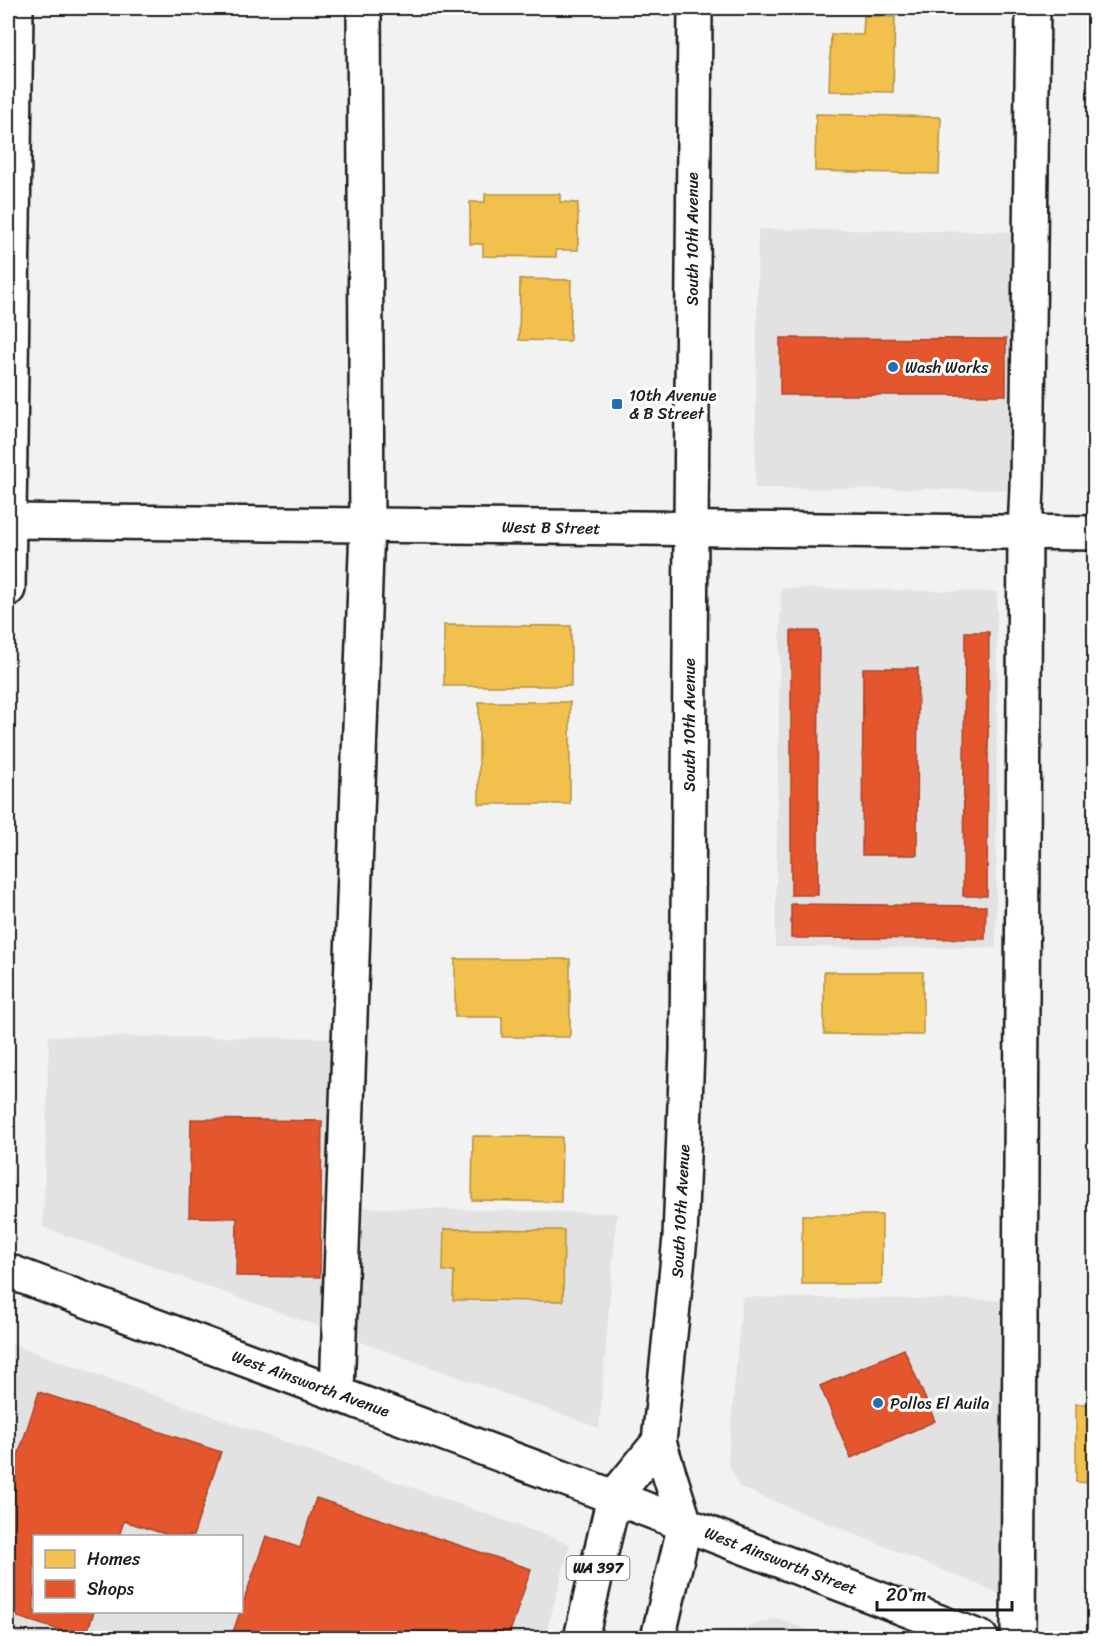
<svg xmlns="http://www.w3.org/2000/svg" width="1102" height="1646" viewBox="0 0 1102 1646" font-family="Sriracha,sans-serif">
<rect width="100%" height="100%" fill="#f2f2f2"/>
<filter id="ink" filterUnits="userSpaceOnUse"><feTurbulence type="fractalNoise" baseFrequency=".0167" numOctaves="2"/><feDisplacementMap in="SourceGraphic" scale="12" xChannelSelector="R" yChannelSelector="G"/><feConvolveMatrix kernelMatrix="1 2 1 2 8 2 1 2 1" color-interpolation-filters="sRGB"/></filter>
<g filter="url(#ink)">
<g fill="#e2e2e2" fill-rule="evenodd">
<path d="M356,8H628V12Z"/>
<path d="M758,229L1033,232L1030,490L755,488Z"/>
<path d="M781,588L997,592L996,948L775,947Z"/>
<path d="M49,1036L346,1038L338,1207L617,1213L599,1428L43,1227Z"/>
<path d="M742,1297L1007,1300L1006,1596L739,1487L728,1462Z"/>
<path d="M12,1344L570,1544L545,1638H8V1356ZM34,1536H242V1612H34Z"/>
<path d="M777,1618L831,1638H709Z"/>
</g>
<g fill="#f2c14e" stroke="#b2903f" stroke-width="1.5">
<path d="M864,16L895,17L893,92L829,91L831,34L863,35Z"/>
<path d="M816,114L941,117L939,174L815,171Z"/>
<path d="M485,194H560V202L578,203V250H556V257L483,256V244H470V202H485Z"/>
<path d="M520,279L571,280L570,341L519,340Z"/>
<path d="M444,625L571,626V686H444Z"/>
<rect x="479" y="702" width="91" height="102"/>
<path d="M455,959H570V1037H502V1017H455Z"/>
<path d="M824,972H923V1035L824,1034Z"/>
<path d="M473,1136L562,1137L561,1202L472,1200Z"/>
<rect x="802" y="1215" width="80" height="69"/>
<path d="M444,1229L564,1230L563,1301L453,1300L454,1271H443Z"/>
<path d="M1076,1404H1094V1483L1076,1482Z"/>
</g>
<g fill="#e4572e" stroke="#a84529" stroke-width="1.5">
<path d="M780,338L1006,339V395H780Z"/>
<path d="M791,631H819L818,895H791Z"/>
<path d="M965,632H989L987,896H963Z"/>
<path d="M863,668H918L917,855H862Z"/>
<path d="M791,904L986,906L985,939L791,938Z"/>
<path d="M191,1119L322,1121L320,1277L236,1276L237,1218L189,1217Z"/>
<path d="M904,1349L935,1421L851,1458L820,1386Z"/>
<path d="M39,1392L221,1452L193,1536H171L124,1521L119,1536H34V1612H94L85,1638L8,1614V1486Z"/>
<path d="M316,1498L531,1569L508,1638H231L266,1536L300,1548Z"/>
</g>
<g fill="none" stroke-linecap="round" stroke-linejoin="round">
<defs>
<g id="minor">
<path d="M8,521L1094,533"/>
<path d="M8,589L16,8"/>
<path d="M8,1271L614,1497"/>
<path d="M337,1393L367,525L364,8"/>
<path d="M1018,1638L1025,532L1027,487L1033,8"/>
</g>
<g id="major">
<path d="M614,1497L981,1638"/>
<path d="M581,1638L614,1497L659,1442"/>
<path d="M658,1638L685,1524L659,1442L680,1238L687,1050L695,8"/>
</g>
</defs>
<use href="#minor" stroke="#1c1c1c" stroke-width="38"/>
<use href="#major" stroke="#1c1c1c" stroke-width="38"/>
<use href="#minor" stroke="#fff" stroke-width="33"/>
<use href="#major" stroke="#fff" stroke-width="33"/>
</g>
</g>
<g fill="#1f6fb2" stroke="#fff" stroke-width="2">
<circle cx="893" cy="367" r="6"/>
<rect x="611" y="398" width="12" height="12" rx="3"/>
<circle cx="878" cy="1403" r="6"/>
</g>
<g text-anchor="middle" stroke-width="6" stroke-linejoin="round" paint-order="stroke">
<rect fill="#fff" stroke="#606060" stroke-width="1.5" x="566.5" y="1556" width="63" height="24" rx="4.5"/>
<g font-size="15" font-weight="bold" fill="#1c1c1c">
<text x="598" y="1573">WA 397</text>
</g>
<g font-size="16" fill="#1c1c1c" stroke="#fff">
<text transform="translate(692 239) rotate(-90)" y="6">South 10th Avenue</text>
<text transform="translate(551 527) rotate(1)" y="6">West B Street</text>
<text transform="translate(689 725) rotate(-90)" y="6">South 10th Avenue</text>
<text transform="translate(680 1211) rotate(-87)" y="6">South 10th Avenue</text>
<text transform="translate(311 1383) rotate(20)" y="6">West Ainsworth Avenue</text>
<text transform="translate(781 1560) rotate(21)" y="6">West Ainsworth Street</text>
</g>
<g font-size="16" fill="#1c1c1c" stroke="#fff" text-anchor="start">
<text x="905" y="373">Wash Works</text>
<text x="629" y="401">10th Avenue<tspan x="629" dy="18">&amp; B Street</tspan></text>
<text x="890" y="1409">Pollos El Auila</text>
</g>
</g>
<rect width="1102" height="1646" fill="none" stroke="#fff" stroke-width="30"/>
<rect x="15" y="15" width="1072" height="1616" fill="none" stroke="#1c1c1c" stroke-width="2" filter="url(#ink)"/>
<rect x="33" y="1535" width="210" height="78" fill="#ffffff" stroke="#a4a4a4" stroke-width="1.5"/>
<rect x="45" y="1550" width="30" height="18" fill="#f2c14e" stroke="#a4a4a4" stroke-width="1.5"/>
<text x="87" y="1565" font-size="18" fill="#1c1c1c">Homes</text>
<rect x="45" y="1580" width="30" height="18" fill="#e4572e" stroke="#a4a4a4" stroke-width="1.5"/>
<text x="87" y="1595" font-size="18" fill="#1c1c1c">Shops</text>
<path d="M877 1601v9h135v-9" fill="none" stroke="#1c1c1c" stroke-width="3"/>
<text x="886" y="1601" font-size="18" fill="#1c1c1c" stroke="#ffffff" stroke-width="4.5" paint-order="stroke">20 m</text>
</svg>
